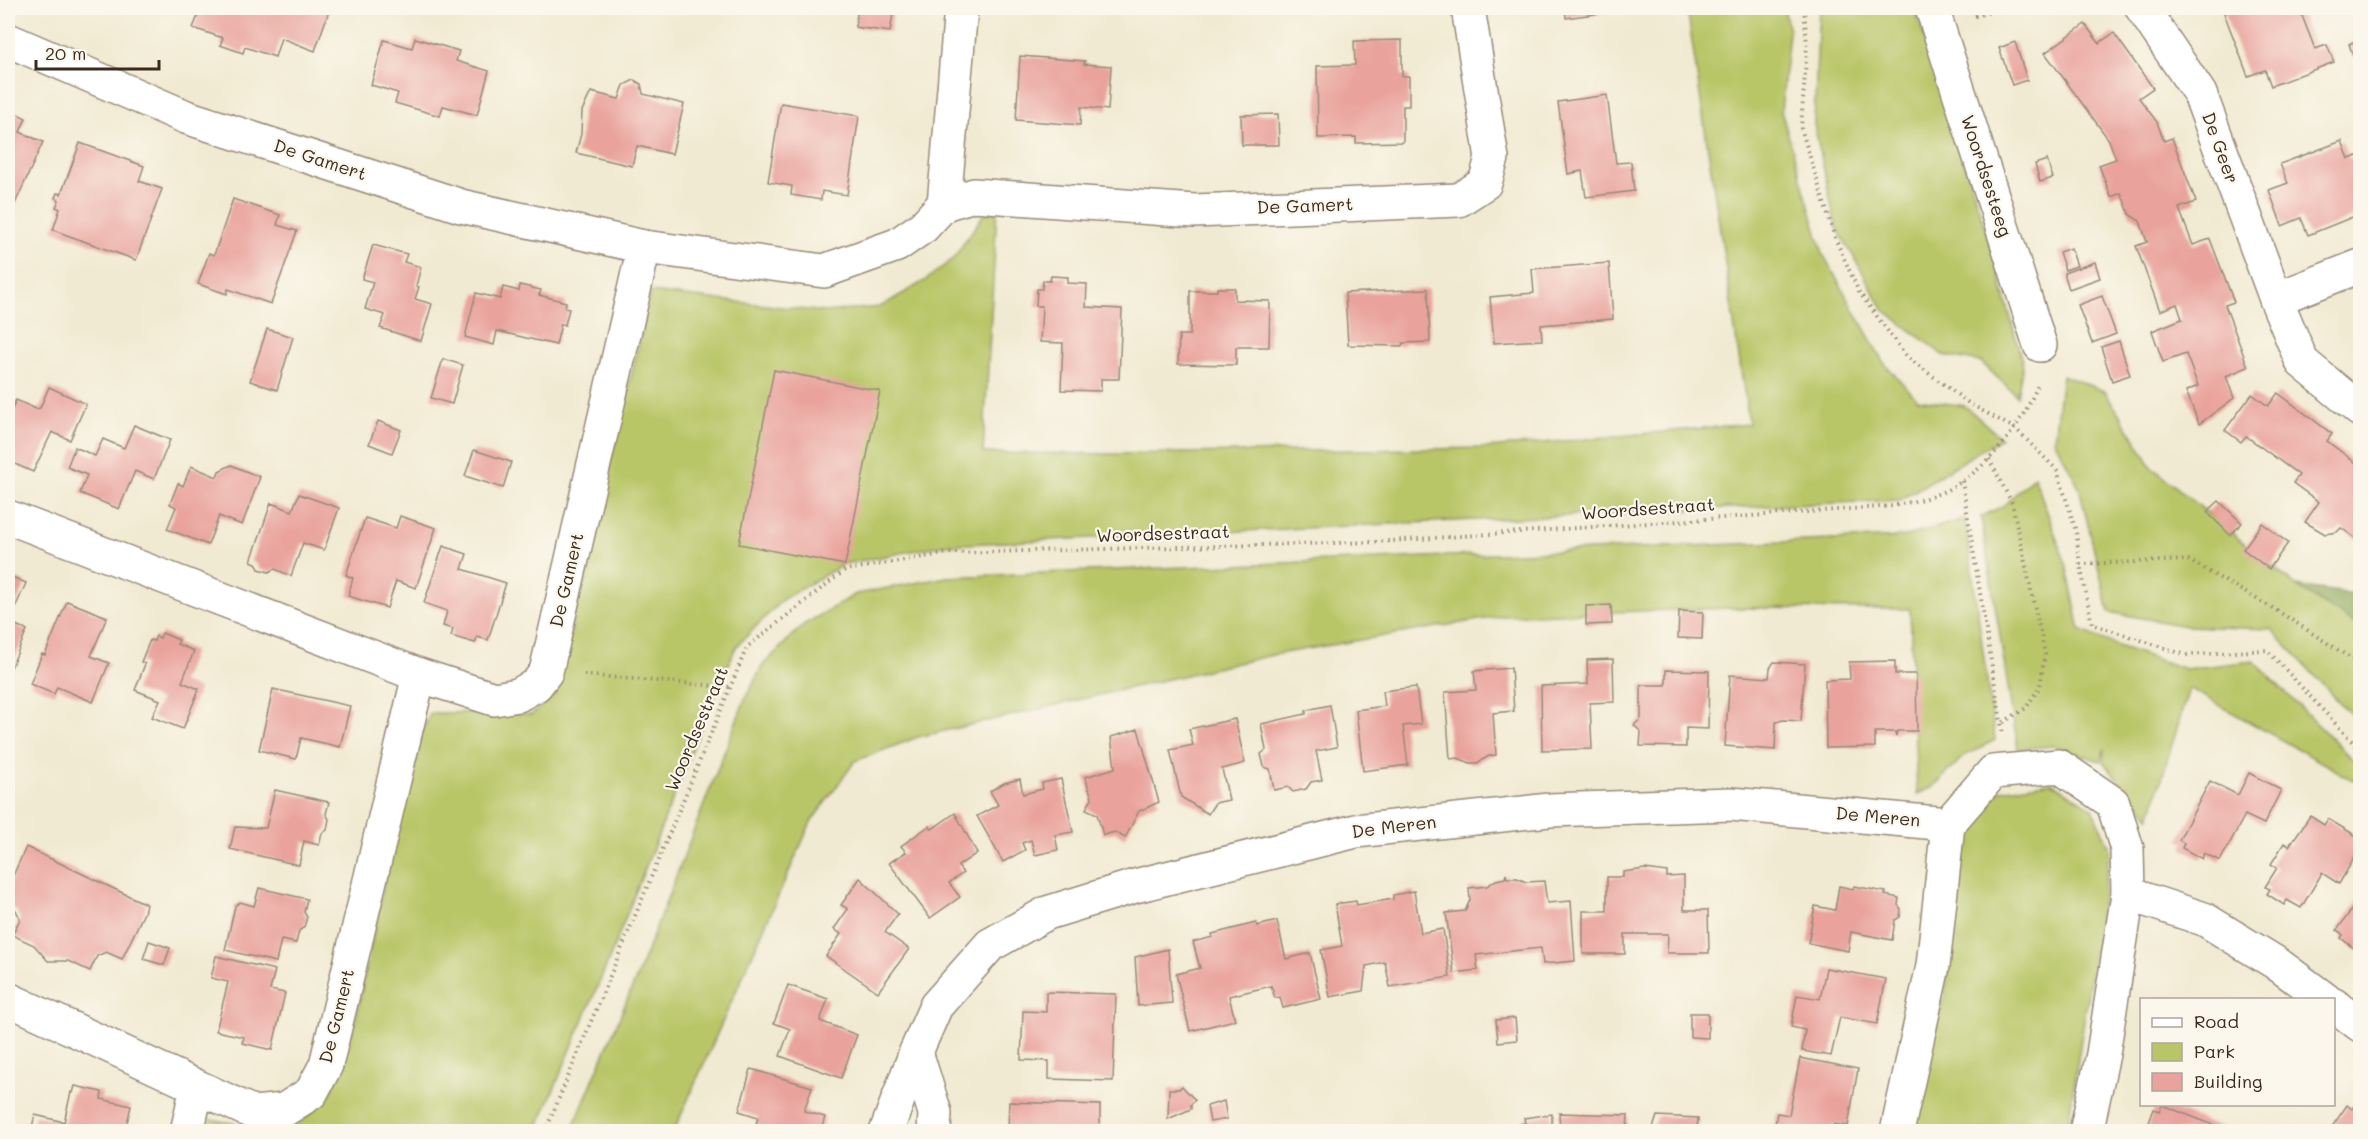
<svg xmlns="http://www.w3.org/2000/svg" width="2368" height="1139" viewBox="0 0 2368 1139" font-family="Mali,sans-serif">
<rect width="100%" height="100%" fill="#fbf7ec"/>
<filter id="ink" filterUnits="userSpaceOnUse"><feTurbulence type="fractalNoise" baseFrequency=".0167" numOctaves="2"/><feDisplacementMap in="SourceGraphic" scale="12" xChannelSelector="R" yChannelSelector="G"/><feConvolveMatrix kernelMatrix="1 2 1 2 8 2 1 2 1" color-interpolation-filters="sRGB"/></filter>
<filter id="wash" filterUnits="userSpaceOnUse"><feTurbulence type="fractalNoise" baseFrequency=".008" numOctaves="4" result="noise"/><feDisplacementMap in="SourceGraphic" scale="24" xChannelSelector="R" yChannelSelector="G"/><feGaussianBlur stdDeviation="1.35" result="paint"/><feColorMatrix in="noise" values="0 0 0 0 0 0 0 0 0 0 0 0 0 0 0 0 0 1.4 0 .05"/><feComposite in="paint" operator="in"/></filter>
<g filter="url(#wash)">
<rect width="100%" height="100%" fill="#f1ead2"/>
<g fill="#b9c668" stroke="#7a7843" stroke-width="1.5">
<path d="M1687,8H1784L1789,32L1781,111L1823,254L1883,362L1917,399L1965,406L2001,438L1900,500L943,545L844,564L783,599L736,647L702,725L608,962L536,1131L208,1132L211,1119L255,1127L302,1121L332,1091L355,1023L411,752L431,713L499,712L531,715L556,693L651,292L825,312L880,307L923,282L953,259L984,214L997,211L983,453L1116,454L1487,448L1749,424Z"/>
<path d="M1819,8H1915L1996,263L2023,365L2017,396L1981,362L1943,355L1884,310L1836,226L1814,124Z"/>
<path d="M2062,375L2105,391L2152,467L2296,586L2360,627V724L2271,629L2186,626L2109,612L2079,487L2054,439Z"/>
<path d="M2034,476L2066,564L2080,630L2118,646L2185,669L2254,661L2360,767V784L2189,688L2150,817L2103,762L2105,748L2100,761L2054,746L2018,749L1981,517L2003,506Z"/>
<path d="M1965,519L1995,740L1964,756L1933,787L1917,794L1910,609L1731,608L1502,616L1272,655L918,737L855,761L811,822L674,1131L571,1132L638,974L745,699L763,665L803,625L856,594L947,577L1903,537Z"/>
<path d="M2051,782L2093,808L2110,849L2067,1131L1907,1132L1945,993L1959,871L1974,819L2001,790Z"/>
</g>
<path fill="#92ab5c" stroke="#666a3d" stroke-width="1.5" d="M2296,586L2360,595V627Z"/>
<g id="blocks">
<g fill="#e9a39c">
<path d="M201,8H330L315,51L281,38L275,57L245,47L243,53L220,45L223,38L193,28Z"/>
<path d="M858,8H894L890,32L855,27Z"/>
<path d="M1565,8H1631V9L1566,18Z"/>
<path d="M2239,8H2299L2315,49L2327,45L2334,62L2271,86L2265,70L2248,76L2224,13Z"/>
<path d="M2085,24L2099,43L2114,33L2153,88L2139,98L2157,122L2164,141L2172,138L2196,202L2179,208L2186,227L2193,245L2210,239L2234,302L2225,305L2248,367L2226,376L2234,398L2199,424L2186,391L2198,386L2186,354L2163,362L2152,331L2182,319L2177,304L2160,311L2136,246L2147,242L2140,221L2130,215L2121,193L2111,197L2099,165L2116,159L2109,140L2045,53Z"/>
<path d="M415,38L459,51L456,61L489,71L477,115L443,106L440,116L395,103L398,93L371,85L384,40L412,48Z"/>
<path d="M2360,39V54L2353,56L2349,44Z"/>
<path d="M1402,40V76H1409V106H1403V142L1356,143V137L1318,138L1317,66L1355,65L1354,41Z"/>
<path d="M2015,42L2027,80L2012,85L1999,48Z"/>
<path d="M1020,56L1085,61L1084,64L1111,66L1108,110L1081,107L1080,125L1016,120Z"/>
<path d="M634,80L641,84L643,94L684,104L672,154L637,146L632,166L576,153L581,134L582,111L591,92L619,99L624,85Z"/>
<path d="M1607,95L1616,163L1631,162L1634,191L1586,197L1582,171L1568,174L1558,102Z"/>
<path d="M781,103L859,116L847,195L822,191L821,200L791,195L792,186L768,182Z"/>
<path d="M8,109L26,118L20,132L43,142L14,206L8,203Z"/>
<path d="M1278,114L1279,145H1242L1241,115Z"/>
<path d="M2342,141L2349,159L2360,155V214L2308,235L2301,218L2282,226L2269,190L2288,183L2280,164Z"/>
<path d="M80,143L144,166L139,181L162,189L136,260L53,230L60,209L56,207L59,200L55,198L57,193L61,194Z"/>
<path d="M2047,160L2053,178L2040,182L2035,164Z"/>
<path d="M233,199L280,215L277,225L297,231L271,304L228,289L227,294L198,284L209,253L214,255Z"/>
<path d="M373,245L407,254L404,262L421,267L416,286L419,287L415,299L432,304L421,341L380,328L385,315L365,309L373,282L362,279Z"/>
<path d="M2071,248L2077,266L2065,270L2059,252Z"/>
<path d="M2095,262L2100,278L2069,289L2064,273Z"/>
<path d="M1609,263L1613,319L1541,325L1542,340L1494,343L1490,297L1534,293L1532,269Z"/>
<path d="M1051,276L1068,277L1067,283L1087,284L1086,307L1122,309L1119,379H1101V391L1061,390L1063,343L1040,342L1042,306H1036L1037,289H1042L1043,281H1050Z"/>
<path d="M520,285L541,290L539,295L566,302L565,308L569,309L565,325L561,324L556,345L497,331L494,345L465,337L476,293L500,299L503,287L519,291Z"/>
<path d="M1217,288H1235V300L1270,301L1269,347H1236V365L1178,364L1179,335H1190V291H1217Z"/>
<path d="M1428,289L1430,342L1403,343L1402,346L1348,345L1345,293Z"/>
<path d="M2102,296L2116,334L2092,343L2078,305Z"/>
<path d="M267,329L293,337L277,390L250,381Z"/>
<path d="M2119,341L2130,375L2112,381L2101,347Z"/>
<path d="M443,359L463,365L452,404L431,398Z"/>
<path d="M774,370L880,391L845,565L739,544Z"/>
<path d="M49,387L86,404L70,440L52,432L33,472L8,461V418L16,400L36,409L40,408Z"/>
<path d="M2278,393L2332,434L2327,441L2360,466V537L2358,540L2341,528L2337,532L2325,534L2305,522L2319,502L2293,483L2299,475L2246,436L2241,442L2225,430L2252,394L2268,406Z"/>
<path d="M378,421L401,430L392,453L369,444Z"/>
<path d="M134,425L170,440L154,479L135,471L119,509L80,493L87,475L67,467L75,447L95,456L103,439L124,448Z"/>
<path d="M474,450L511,462L503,488L465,476Z"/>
<path d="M231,465L260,477L242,525L219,516L208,545L167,529L176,507L170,504L178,483L183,486L191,466L217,477L219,471Z"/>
<path d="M299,494L339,508L324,550L303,543L291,576L275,569L269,572L259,569L256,563L251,561L271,503L292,511Z"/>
<path d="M2219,501L2242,523L2230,535L2207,512Z"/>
<path d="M400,516L436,528L416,588L396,581L387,608L348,596L353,578L346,575L365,518L396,528Z"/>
<path d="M2262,523L2288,543L2269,569L2243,549Z"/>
<path d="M443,546L467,554L462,569L506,583L488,640L477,637L475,643L451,636L453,629L443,626L447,611L424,603Z"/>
<path d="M8,575L26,583L9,622L27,630L10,670L8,669Z"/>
<path d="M67,601L107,617L91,656L109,663L93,702L57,687L54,694L30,684L42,654L45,655Z"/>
<path d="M1611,605L1612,624L1586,625V606Z"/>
<path d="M1679,611L1703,612L1702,639L1678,638Z"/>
<path d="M162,633L179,640L177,644L194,651L182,682L199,689L183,729L152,717L160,700L135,690L145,664L141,662L150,640L154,641L156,636L160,638Z"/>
<path d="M1613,659L1614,702L1590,703L1592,749L1542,750L1541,686L1588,684L1587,660Z"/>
<path d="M1895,661V674H1916L1917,731H1897L1896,736L1895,732H1875V747L1826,748L1825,680L1850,679L1849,662Z"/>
<path d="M1774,662L1805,664L1801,721L1783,720L1776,722L1775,750L1725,746L1730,675L1769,678L1770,668Z"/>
<path d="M1511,668L1514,711L1493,713L1496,755L1489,756L1477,763H1470L1458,758L1450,759L1445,692L1476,690L1474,671Z"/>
<path d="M1666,670L1709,671L1708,729L1686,728V747L1640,746L1641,732L1634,725L1641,719V685H1666Z"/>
<path d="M1416,687L1421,724L1403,726L1408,765L1363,771L1356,710L1385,706L1383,691Z"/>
<path d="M273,689L350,706L340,747L301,738L296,759L259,750Z"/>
<path d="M1330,705L1337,747L1316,751L1322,780L1311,782L1306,789L1293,792L1288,787L1274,790L1270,769L1264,767L1261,754L1266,750L1261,724L1306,714V710Z"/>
<path d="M1235,719L1245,763L1222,769L1229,800L1215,803L1208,814L1181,797L1170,750L1193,745L1189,729Z"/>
<path d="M1138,729L1159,802L1139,811L1125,838L1115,832L1103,835L1097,814L1086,809L1092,798L1085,777L1115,768L1111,737Z"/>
<path d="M2249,773L2281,790L2264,824L2245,815L2220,861L2204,853L2202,859L2182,848L2184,843L2179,840L2210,781L2238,795Z"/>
<path d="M1020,779L1023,794L1043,789L1042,783L1061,779L1073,832L1055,835L1058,850L1035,855L1031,840L1022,843L1025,850L1003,862L977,816L998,805L990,791L1004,783Z"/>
<path d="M275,790L329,802L326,814L329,819L327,830L322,833L319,845L304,841L299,865L230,849L235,827L266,828Z"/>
<path d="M955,813L977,853L958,866L963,873L949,883L960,897L930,918L889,863L906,852L901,846L929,826L932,829Z"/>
<path d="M2310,816L2324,825L2328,819L2360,838V848L2339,884L2322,873L2301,908L2287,900L2284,905L2267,894L2270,889L2265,887L2277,868L2271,864L2284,843L2289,846Z"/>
<path d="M26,847L146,904L144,913L122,959L106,952L97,956L90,971L68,961H48L34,945L12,935L20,919L16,910L8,906V887Z"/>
<path d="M1645,869L1667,872V877L1684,876V910H1708L1709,953H1667L1668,934H1625V954H1583V911H1607V877H1623V872Z"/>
<path d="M1506,874L1507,878H1517L1526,882L1544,881L1547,903L1571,901L1575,961L1543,964L1541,948L1476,955L1478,970L1454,973L1446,913L1465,911L1470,900L1469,888L1487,886L1496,880L1505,878Z"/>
<path d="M860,878L898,914L885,932L909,949L878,992L826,956L841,934L834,929L848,909L841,905Z"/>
<path d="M1839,886L1853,889L1854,886L1886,892L1885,895L1899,898L1898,905L1901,909L1900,917L1895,920L1892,940L1851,932L1848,951L1808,943L1815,906L1835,910Z"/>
<path d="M259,888L307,899L304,912L307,917L304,927L299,931L296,943L281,940L276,962L225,950L235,906L240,902L254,906Z"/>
<path d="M1414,891L1421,933L1443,929L1450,977L1390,987L1385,962L1366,966L1363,991L1330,997L1321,950L1342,946L1335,904L1356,901L1357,905L1393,899V895Z"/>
<path d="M2360,898V947L2356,950L2341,938L2343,935L2337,930Z"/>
<path d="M1277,921L1286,959L1310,953L1321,999L1283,1008L1280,997L1275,998L1271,986L1229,996L1235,1020L1190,1031L1176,974L1200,968L1193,942L1213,937L1212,934L1256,923L1257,926Z"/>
<path d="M149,941L170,948L164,965L143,959Z"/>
<path d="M1168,949L1172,1003L1138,1006L1135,957Z"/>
<path d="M216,956L275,970L270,990L285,993L272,1050L242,1043L244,1037L216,1031L228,982L211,978Z"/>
<path d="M1826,968L1886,979L1877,1024L1840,1017L1831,1056L1802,1051L1805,1030L1791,1027L1797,995L1820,999Z"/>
<path d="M788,985L828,999L820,1021L857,1035L841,1078L780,1056L790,1029L774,1023Z"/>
<path d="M1046,992L1116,994L1113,1081L1049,1079V1061L1021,1060L1023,1011L1046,1012Z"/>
<path d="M1690,1013H1708V1038L1690,1037Z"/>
<path d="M1515,1018L1517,1040L1498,1042L1496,1020Z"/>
<path d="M1800,1058L1858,1069L1848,1126L1834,1124L1832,1131H1774L1777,1113L1789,1115Z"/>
<path d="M751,1069L812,1087L804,1111L825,1117L822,1127L826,1131H754L758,1117L739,1111Z"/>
<path d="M75,1086L102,1092L101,1099L131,1106L125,1131H31L35,1115L64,1122L71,1092L73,1093Z"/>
<path d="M1182,1086L1195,1100L1191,1104V1109L1168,1119L1169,1089H1179Z"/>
<path d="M1224,1101L1227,1119L1210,1122L1207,1106Z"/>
<path d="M1009,1102L1100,1105V1131H1008Z"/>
<path d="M2356,1103L2360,1107V1131H2329L2347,1105L2352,1109Z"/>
<path d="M2162,1105L2229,1131H2151L2147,1128L2154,1109L2159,1111Z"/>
<path d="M1559,1113L1628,1115L1627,1131H1560Z"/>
<path d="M1552,1114V1131H1509L1516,1125L1525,1123L1524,1118Z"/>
<path d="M1657,1116L1698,1118L1697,1131H1652Z"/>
<path d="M1455,1126V1131H1425V1130Z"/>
</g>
</g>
</g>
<g filter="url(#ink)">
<use href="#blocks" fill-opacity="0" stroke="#968a78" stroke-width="1.5"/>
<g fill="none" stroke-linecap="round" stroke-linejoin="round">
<defs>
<g id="minor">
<path d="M1932,8L2040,345"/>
<path d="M2142,8L2200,94L2276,299L2360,266"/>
<path d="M8,40L186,117L461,206L644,247L824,271L897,245L923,227L944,204L974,195L1194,211L1459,200L1485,183L1492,158L1468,8"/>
<path d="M944,204L961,8"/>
<path d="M2276,299L2302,362L2360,410"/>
<path d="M8,517L419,675L494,699L518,695L536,685L546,672L644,247"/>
<path d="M2128,894L2204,919L2276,963L2326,1000"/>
<path d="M8,999L254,1113L284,1110L311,1093L326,1065L419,675"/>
<path d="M2334,1005L2360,1025"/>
<path d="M916,1052L935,1113L934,1132"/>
<path d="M187,1132L197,1087"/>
<path d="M886,1132L916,1052L936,1006L990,945L1047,913L1135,886L1356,831L1549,810L1731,804L1948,824"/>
<path d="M1897,1132L1933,966L1948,824L1993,772L2059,766L2113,803L2127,849L2128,894L2103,1054L2086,1132"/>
</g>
</defs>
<use href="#minor" stroke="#968a78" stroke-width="36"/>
<g stroke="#968a78" stroke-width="4" stroke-dasharray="1.5 4.5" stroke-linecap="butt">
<path d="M1804,8L1807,45L1801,128L1835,238L1859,292L1907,357L1970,404L2016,429L2057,470L2076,531L2080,564L2092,624L2186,655L2267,650L2360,750"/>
<path d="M1975,16L2006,8"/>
<path d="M1989,459L2012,503L2045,654L2040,686L2026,708L2002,723"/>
<path d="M1962,481L2003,735"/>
<path d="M2080,564L2188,560L2276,610L2360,664"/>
<path d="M584,675L730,687"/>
<path d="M545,1132L747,647L845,570L948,553L1376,542L1894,506C1908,502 1922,500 1935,495C1981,479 2022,427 2039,382"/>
</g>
<use href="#minor" stroke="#fff" stroke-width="33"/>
</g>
</g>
<g text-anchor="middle" stroke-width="4.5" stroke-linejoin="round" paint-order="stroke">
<g font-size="18" fill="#3b2a1e" stroke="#fbf7ec">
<text transform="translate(2220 148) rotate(70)" y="6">De Geer</text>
<text transform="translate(320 160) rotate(18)" y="6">De Gamert</text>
<text transform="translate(1986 176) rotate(72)" y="6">Woordsesteeg</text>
<text transform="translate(1305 206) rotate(-2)" y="6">De Gamert</text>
<text transform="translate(1648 509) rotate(-4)" y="6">Woordsestraat</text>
<text transform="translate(1163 534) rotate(-2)" y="6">Woordsestraat</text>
<text transform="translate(567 580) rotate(-77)" y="6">De Gamert</text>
<text transform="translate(697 729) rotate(-67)" y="6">Woordsestraat</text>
<text transform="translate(1878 817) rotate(5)" y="6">De Meren</text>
<text transform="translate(1394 827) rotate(-7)" y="6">De Meren</text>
<text transform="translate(337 1016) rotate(-76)" y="6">De Gamert</text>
</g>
</g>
<rect width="2368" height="1139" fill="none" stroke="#fbf7ec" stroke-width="30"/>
<rect x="2140" y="998" width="195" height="108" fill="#fbf7ec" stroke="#aea59a" stroke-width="1.5"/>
<rect x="2152" y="1018" width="30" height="9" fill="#ffffff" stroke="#aea59a" stroke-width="1.5"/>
<text x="2194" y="1028" font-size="18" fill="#3b2a1e">Road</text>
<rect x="2152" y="1043" width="30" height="18" fill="#b9c668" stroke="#aea59a" stroke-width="1.5"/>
<text x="2194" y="1058" font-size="18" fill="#3b2a1e">Park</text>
<rect x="2152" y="1073" width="30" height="18" fill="#e9a39c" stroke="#aea59a" stroke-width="1.5"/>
<text x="2194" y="1088" font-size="18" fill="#3b2a1e">Building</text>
<path d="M36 60v9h123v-9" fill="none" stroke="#3b2a1e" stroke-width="3"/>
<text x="45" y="60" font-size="18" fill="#3b2a1e" stroke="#fbf7ec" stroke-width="4.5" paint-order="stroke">20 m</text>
</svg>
